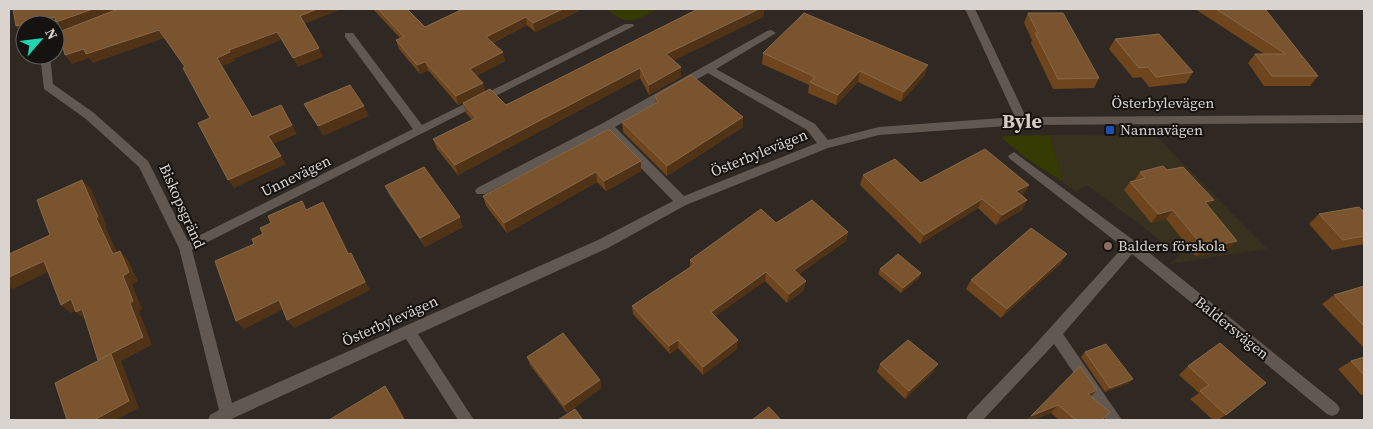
<svg xmlns="http://www.w3.org/2000/svg" width="1373" height="429" viewBox="0 0 1373 429" font-family="'Source Serif 4',serif">
<rect width="100%" height="100%" fill="#302822"/>
<path fill="#38311f" d="M1050,135L1156,136L1267,249L1169,264L1180,255L1087,185L1076,192L1063,182Z"/>
<g fill="#353b02">
<path d="M607,9H658C633,20 630,28 607,9Z"/>
<path d="M1050,135L1063,182L1026,158L1002,138L1003,136Z"/>
</g>
<g fill="none" stroke-linecap="round" stroke-linejoin="round">
<g fill="#615851" fill-rule="evenodd">
<path d="M965,9H975L1026,117L1364,115V123L1022,125L879,135L828,148L686,205L608,248L418,334L474,420H458L406,339L229,420H208L210,415L219,410L179,248L139,167L86,119L44,89L40,55H50L53,84L94,113L148,161L188,241L413,129L345,37V33H353L422,125L625,24H633L634,26L192,250L232,403L598,240L673,201L606,132L485,194H477L475,191L477,188L603,123L767,31L771,30L776,33L716,69L815,124L828,140L879,127L1015,117ZM708,73L807,130L817,143L684,196L615,127Z"/>
<path d="M76,29L81,32L80,34L55,43V36Z"/>
<path d="M1014,152L1136,242L1337,404L1340,409L1337,414L1332,416L1327,414L1132,254L1063,334L1122,420H1106L1054,344L983,420H966L968,415L1032,348L1123,247L1010,159L1008,156Z"/>
</g>
</g>
<g fill="#6e451c">
<path d="M373,9H407L425,27L463,9H578L579,11L535,32L527,25L493,43L505,61L476,76L483,83L485,91L458,105L428,70L420,74L399,49L396,40L400,38Z"/>
<path d="M698,9H764L763,17L674,60L681,77L649,95L640,78L458,175L437,149L433,139L472,120L466,113L463,103L506,105Z"/>
<path d="M1195,9H1265L1318,76L1310,86H1264L1248,63L1255,54H1264Z"/>
<path d="M1028,13L1099,78L1094,88L1053,89L1031,43L1032,40L1024,23Z"/>
<path d="M1115,39L1193,72L1186,83L1149,87L1141,77L1133,78L1109,49Z"/>
<path d="M763,53L925,75L901,102L858,82L836,105L808,93L809,85L762,64Z"/>
<path d="M655,96L743,117V127L667,176L623,132L622,122L655,104Z"/>
<path d="M609,129L641,171L606,191L597,182L507,233L486,206L483,196Z"/>
<path d="M1167,170L1214,200L1208,206L1229,249L1196,256L1166,219L1151,223L1124,190L1130,182L1134,181L1140,172Z"/>
<path d="M863,175L921,183L1023,195H1022L1027,200L1022,210L996,225L978,208L920,244L860,185Z"/>
<path d="M385,186L463,227L425,247L390,196Z"/>
<path d="M1364,212V244L1332,250L1309,224L1319,214Z"/>
<path d="M776,223L848,232L846,241L799,274L804,290L787,303L765,281L715,316L737,349L703,375L678,348L670,354L633,314L632,306L690,267V260Z"/>
<path d="M1067,254L1060,264L1001,318L966,289L971,280Z"/>
<path d="M880,269L921,273L919,278L901,293L878,274Z"/>
<path d="M1364,286V348L1322,304L1334,295Z"/>
<path d="M1220,343L1226,415L1218,420H1213L1190,399L1199,393L1179,375L1188,366Z"/>
<path d="M1085,352L1129,383L1105,392L1081,357Z"/>
<path d="M527,357L600,380L601,388L567,413L530,365Z"/>
<path d="M1364,357V394L1361,395L1338,369L1351,361Z"/>
<path d="M880,364L933,372L905,399L877,372Z"/>
<path d="M1097,390L1091,397L1102,420H1059L1051,413L1032,420H1027L1031,416Z"/>
</g>
<g fill="#503316">
<path d="M93,9H122L64,31L60,26L55,27V25H25V35H24L16,26L55,17Z"/>
<path d="M317,9H342L304,24L300,16Z"/>
<path d="M563,9H578L579,11L535,32L533,23Z"/>
<path d="M759,9H764L763,17L666,64V54Z"/>
<path d="M526,17L527,25L488,45L486,37Z"/>
<path d="M159,30L165,38L93,63L89,58L72,64L65,55L84,49Z"/>
<path d="M277,32L281,40L234,59L235,61L223,66L217,58L229,50Z"/>
<path d="M319,48L323,57L298,67L293,58Z"/>
<path d="M503,52L505,61L473,78L470,69Z"/>
<path d="M425,62L428,70L420,74L417,65Z"/>
<path d="M928,65L925,75L901,102L904,92Z"/>
<path d="M681,67V77L649,95V85Z"/>
<path d="M640,68V78L458,175L455,165Z"/>
<path d="M860,71L858,82L836,105L838,95Z"/>
<path d="M483,83L485,91L458,105L456,96Z"/>
<path d="M281,105L297,134L273,144L286,164L234,188L228,180L268,136Z"/>
<path d="M364,106L369,116L323,136L318,126Z"/>
<path d="M743,117V127L667,176V166Z"/>
<path d="M641,161V171L606,191L604,181Z"/>
<path d="M596,172L597,182L507,233L504,223Z"/>
<path d="M82,180L91,189L107,226H105L122,263L113,254L96,218Z"/>
<path d="M1029,185L1023,195L1011,201L1016,191Z"/>
<path d="M982,199L978,208L920,244L924,235Z"/>
<path d="M1027,200L1022,210L996,225L1002,215Z"/>
<path d="M1214,200L1206,208L1205,202Z"/>
<path d="M323,202L329,212L354,263L348,254Z"/>
<path d="M1173,210L1166,219L1151,223L1158,214Z"/>
<path d="M460,217L463,227L425,247L420,238Z"/>
<path d="M848,232L846,241L792,279L794,270Z"/>
<path d="M1237,241L1229,249L1196,256L1204,248Z"/>
<path d="M120,251L128,260L138,281L132,284L142,309L139,311L152,345L121,361L139,408L116,420H94L98,360L130,303L123,276Z"/>
<path d="M351,253L356,262L370,290L294,328L287,320Z"/>
<path d="M1067,254L1060,264L1001,318L1007,309Z"/>
<path d="M44,261L54,269L13,289L9,286V277Z"/>
<path d="M766,272L765,281L710,320L711,312Z"/>
<path d="M921,273L919,278L901,293L903,288Z"/>
<path d="M806,281L804,290L787,303L789,294Z"/>
<path d="M71,299L81,308L71,313L61,305Z"/>
<path d="M279,300L286,308L244,329L236,321Z"/>
<path d="M82,309L86,320L76,312Z"/>
<path d="M678,340V348L670,354L669,346Z"/>
<path d="M738,340L737,349L703,375V367Z"/>
<path d="M938,364L933,372L905,399L909,391Z"/>
<path d="M1133,379L1129,383L1105,392L1110,388Z"/>
<path d="M600,380L601,388L567,413L564,405Z"/>
<path d="M385,386L393,397L406,420H403Z"/>
<path d="M1097,390L1089,398L1088,394Z"/>
<path d="M1058,405L1051,413L1032,420H1027L1031,416Z"/>
</g>
<g fill="#7a542f" stroke="#886848">
<path d="M13,9H93L56,22L55,17L16,26Z"/>
<path d="M118,9H317L300,16L319,48L293,58L277,32L229,50L230,52L217,58L252,117L281,105L292,125L268,136L281,156L228,180L198,123L210,118L183,68L185,67L159,30L86,54L84,49L65,55L59,32Z"/>
<path d="M378,9H407L425,27L463,9H563L533,23L526,17L486,37L503,52L470,69L483,83L456,96L425,62L417,65L396,40L404,37Z"/>
<path d="M698,9H759L666,54L681,67L649,85L640,68L455,165L433,139L476,118L463,103L490,89L506,105Z"/>
<path d="M1216,9H1265L1318,76H1272L1255,54H1286Z"/>
<path d="M804,13L928,65L904,92L860,71L838,95L810,82L815,77L763,53Z"/>
<path d="M1028,13H1063L1099,78L1058,79L1035,33H1038Z"/>
<path d="M1159,34L1193,72L1156,77L1148,67L1139,68L1115,39Z"/>
<path d="M691,75L743,117L667,166L622,122L658,102L655,96Z"/>
<path d="M350,85L364,106L318,126L304,104Z"/>
<path d="M609,129L641,161L604,181L596,172L504,223L483,196Z"/>
<path d="M985,149L1029,185L1016,191L1027,200L1002,215L982,199L924,235L863,175L895,159L921,183Z"/>
<path d="M1163,166L1167,170L1183,167L1214,200L1205,202L1237,241L1204,248L1173,210L1158,214L1130,182L1145,178L1140,172Z"/>
<path d="M424,167L460,217L420,238L385,186Z"/>
<path d="M82,180L98,217L96,218L113,254L120,251L129,272L123,276L133,301L130,303L143,337L98,360L82,309L76,312L71,299L61,305L44,261L9,277V254L50,235L37,200Z"/>
<path d="M812,200L848,232L794,270L806,281L789,294L766,272L711,312L738,340L703,367L678,340L669,346L632,306L695,264L690,260L761,209L776,223Z"/>
<path d="M302,201L306,210L323,202L348,254L351,253L365,282L287,320L279,300L236,321L215,261L254,244L252,239L263,234L260,228L271,223L268,216Z"/>
<path d="M1359,207L1364,212V236L1343,240L1319,214Z"/>
<path d="M1031,228L1067,254L1007,309L971,280Z"/>
<path d="M898,254L921,273L903,288L880,269Z"/>
<path d="M1364,286V326L1334,295Z"/>
<path d="M563,333L600,380L564,405L527,357Z"/>
<path d="M908,340L938,364L909,391L880,364Z"/>
<path d="M1220,343L1266,383L1226,415L1200,391L1209,385L1188,366Z"/>
<path d="M1106,344L1133,379L1110,388L1085,352Z"/>
<path d="M111,354L129,401L94,420H67L55,383Z"/>
<path d="M1364,357V375L1351,361Z"/>
<path d="M1080,366L1097,390L1088,394L1110,412L1102,420H1076L1058,405L1031,416Z"/>
<path d="M385,386L404,420H329Z"/>
<path d="M769,407L781,420H752Z"/>
<path d="M575,409L583,420H558Z"/>
</g>
<rect fill="#1a4fb4" stroke="#15120f" stroke-width="2" x="1105" y="125" width="10" height="10" rx="2.5"/>
<circle fill="#8d6e63" stroke="#15120f" stroke-width="2" cx="1108" cy="246" r="5"/>
<g text-anchor="middle" stroke-width="4" stroke-linejoin="round" paint-order="stroke">
<g font-size="15" fill="#d9d4d0" stroke="#15120f">
<text x="1163" y="108">Österbylevägen</text>
<text transform="translate(759 153) rotate(-22)" y="5">Österbylevägen</text>
<text transform="translate(296 176) rotate(-26)" y="5">Unnevägen</text>
<text transform="translate(182 206) rotate(66)" y="5">Biskopsgränd</text>
<text transform="translate(390 321) rotate(-24)" y="5">Österbylevägen</text>
<text transform="translate(1232 328) rotate(39)" y="5">Baldersvägen</text>
</g>
<g font-size="15" fill="#d9d4d0" stroke="#15120f" text-anchor="start">
<text x="1120" y="135">Nannavägen</text>
<text x="1118" y="251">Balders förskola</text>
</g>
<g font-size="20" font-weight="bold" fill="#d6ccc4" stroke="#15120f">
<text x="1022" y="128">Byle</text>
</g>
</g>
<rect width="1373" height="429" fill="none" stroke="#d9d4d0" stroke-width="20"/>
<g transform="translate(40 40) rotate(62)"><circle r="24" fill="#15120f" stroke="#63605c"/>
<path d="M0-4L9 19L0 12L-9 19Z" fill="#1dd5b1"/>
<text y="-8" font-size="14" font-weight="bold" text-anchor="middle" fill="#d9d4d0">N</text>
</g>
</svg>
